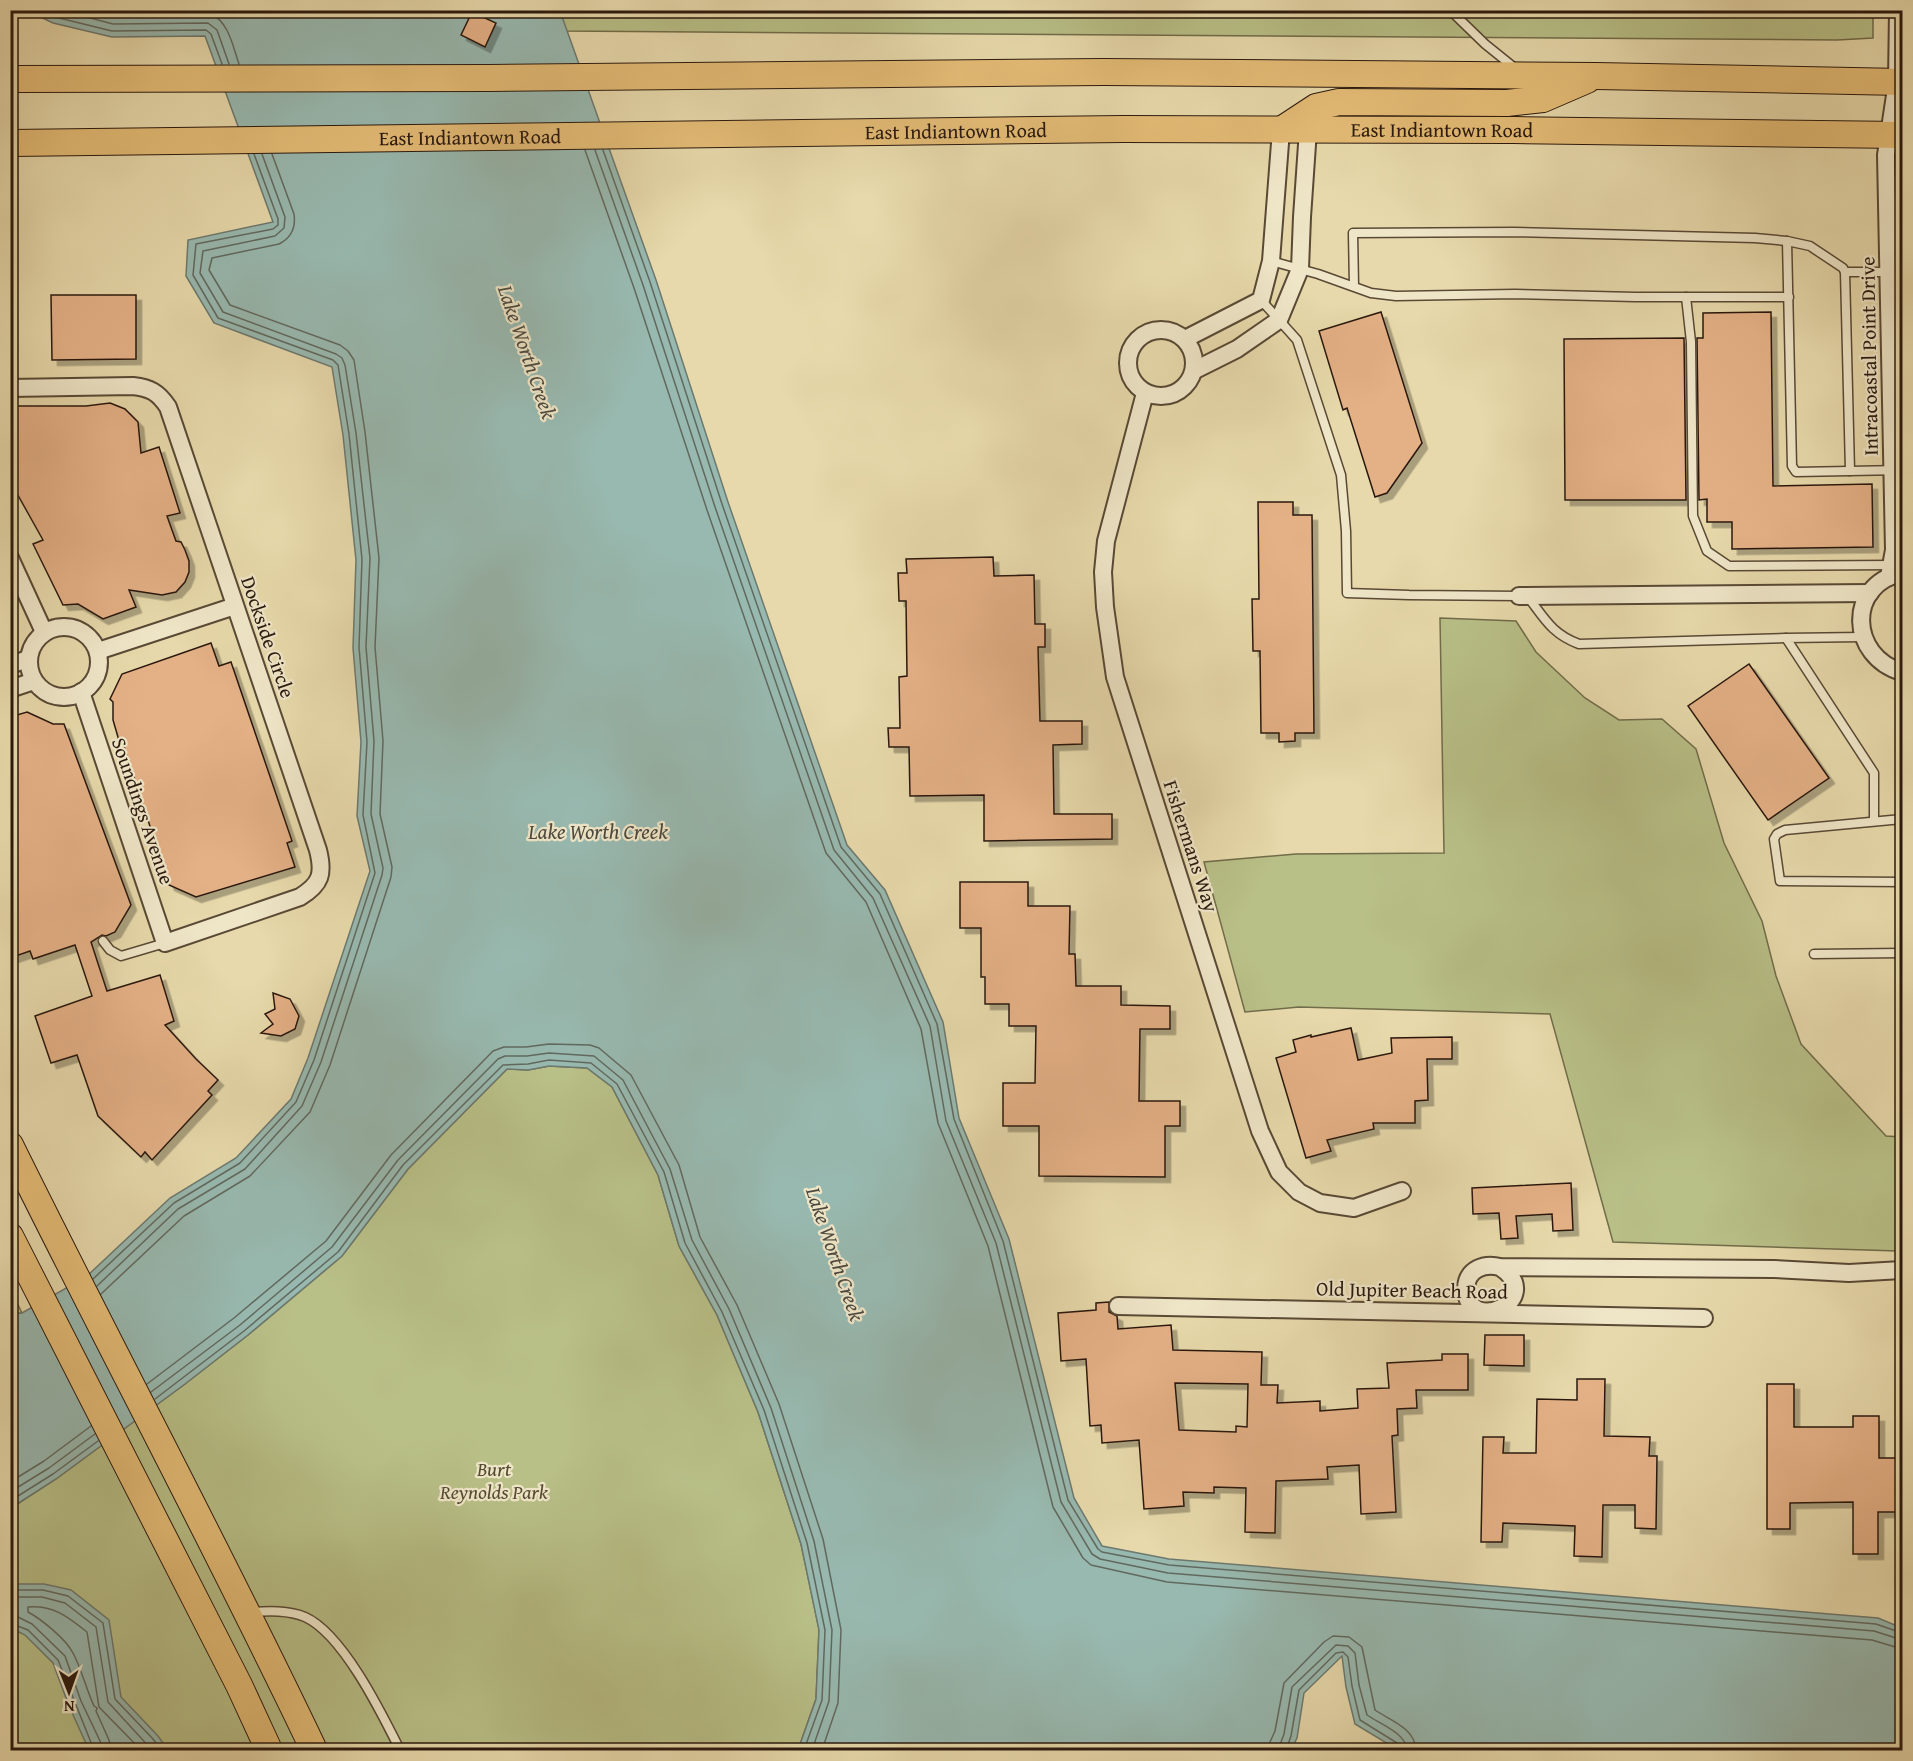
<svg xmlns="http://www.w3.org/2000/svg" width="1913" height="1761" viewBox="0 0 1913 1761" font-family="'Gentium Book Plus',serif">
<defs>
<filter id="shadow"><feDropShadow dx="5.5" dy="5.5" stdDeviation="0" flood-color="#0004"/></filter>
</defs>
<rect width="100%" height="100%" fill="#e7d9ab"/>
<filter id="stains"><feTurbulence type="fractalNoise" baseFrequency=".00333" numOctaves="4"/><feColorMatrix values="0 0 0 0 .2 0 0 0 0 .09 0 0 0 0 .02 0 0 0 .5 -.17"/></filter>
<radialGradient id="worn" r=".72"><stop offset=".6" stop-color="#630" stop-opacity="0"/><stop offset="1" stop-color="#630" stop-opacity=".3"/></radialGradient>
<g fill="#b8bf87" stroke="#716c4a" stroke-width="1.5">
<path d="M1873,10V38L1837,40L563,31L557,11Z"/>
<path d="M1440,618L1516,621L1536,652L1585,698L1619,720L1662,719L1696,749L1724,843L1762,921L1776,976L1801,1044L1886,1136L1902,1137V1250L1898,1251L1613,1242L1550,1014L1299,1007L1245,1012L1204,862L1296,854L1444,853Z"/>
<path d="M549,1066L587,1068L612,1087L658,1175L679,1246L717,1315L758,1412L801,1544L819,1629L816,1699L798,1750H11V1508L56,1479L185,1384L248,1335L342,1256L408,1169L507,1069L528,1070Z"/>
<path d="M11,1290L22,1313L11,1314Z"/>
</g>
<g fill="#98b9b0" stroke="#6c796f" stroke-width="1.5">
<path d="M28,11H560L656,280L728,502L847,845L885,890L943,1022L959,1118L1009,1239L1074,1498L1102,1546L1169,1559L1878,1618L1902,1628V1750H1398L1355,1724L1346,1687L1342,1656L1304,1693L1297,1738L1291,1750H798L816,1699L819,1630L801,1544L758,1412L717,1315L679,1246L658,1175L612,1087L587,1068L549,1066L528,1070L507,1069L408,1169L342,1256L248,1335L185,1384L56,1479L11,1508V1314L22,1313L86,1277L170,1198L236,1158L291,1099L308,1058L370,871L357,816L361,742L353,648L356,560L343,435L332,367L214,323L186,276L188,240L273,222L205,36L112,37L53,23Z"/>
<path d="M10,1584H44L71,1590L109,1620L121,1697L158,1736L168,1750H89L69,1706L53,1663L25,1635L11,1628Z"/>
</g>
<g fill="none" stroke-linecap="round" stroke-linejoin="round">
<g stroke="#61695f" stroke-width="1.5">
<path d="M42,10L55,17L112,31L206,30L211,34L222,64"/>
<path d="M60,10L113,24L208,23L217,30L229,64"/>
<path d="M97,10L114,15L211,14C229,22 233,47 239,64"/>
<path d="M585,150L634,288L707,510L826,853L866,902L921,1029L938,1123L988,1246L1053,1507L1083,1558L1091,1565L1167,1582L1872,1640L1902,1649"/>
<path d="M595,150L643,285L715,507L834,850L873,898L930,1026L946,1121L996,1243L1061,1502L1092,1554L1100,1559L1168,1573L1874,1631L1902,1640"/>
<path d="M603,150L650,282L722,504L841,847L880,894L937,1024L954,1119L1003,1241L1068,1500L1098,1549L1102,1552L1169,1565L1876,1624L1902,1633"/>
<path d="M93,1279L174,1203L240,1163L296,1102L314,1060L375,873L363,815L367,742L359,647L362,559L349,434L338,365L333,360L218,318L193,275L196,244L273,229L278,225V219L254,154"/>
<path d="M97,1286L178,1209L245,1169L302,1106L321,1062L382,875L383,868L371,814L374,741L366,647L370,558L356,433L345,365L342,358L336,354L223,312L200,273L203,251L275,236L284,228L285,217L262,154"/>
<path d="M101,1294L184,1216L250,1176L310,1112L330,1065L391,877L392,867L380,814L383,741L375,647L379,558L365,432L354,360L348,351L340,345L230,305L209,270L212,258L279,244C291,238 296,228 294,214L272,154"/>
<path d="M147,1384L234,1318L326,1241L391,1155L493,1051L504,1047H526L549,1044L590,1045L599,1048L631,1075L679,1165L700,1237L737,1305L779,1404L823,1539L841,1630L838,1703L822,1750"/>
<path d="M151,1392L240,1325L332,1247L398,1160L498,1059L505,1056H527L549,1053L594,1056L623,1080L670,1169L692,1240L729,1309L771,1408L814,1541L832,1630L829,1701L812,1750"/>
<path d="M155,1399L244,1331L338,1252L403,1165L503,1065L528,1064L549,1060L591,1063L617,1084L664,1172L685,1243L722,1312L764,1410L807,1543L825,1630L822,1700L804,1750"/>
<path d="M10,1482L44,1461L91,1426"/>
<path d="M10,1492L49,1468L95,1434"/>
<path d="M10,1501L53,1474L98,1441"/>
<path d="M10,1590H43L68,1596L103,1623L115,1699L153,1739L161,1750"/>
<path d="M10,1597H42L65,1603L96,1627L108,1702L152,1750"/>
<path d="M10,1616L18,1617L32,1624L65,1656L81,1701L101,1743L102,1750"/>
<path d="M10,1623L28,1630L58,1660L94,1750"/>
<path d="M111,1750L109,1740L96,1711L97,1708L94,1706C86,1689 82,1670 73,1653C66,1639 41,1619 28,1612V1607C54,1605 68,1617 87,1632L99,1707L141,1750"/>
<path d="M1269,1750L1270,1742L1275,1731L1284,1683L1324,1642L1333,1636L1349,1637L1362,1647L1375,1710C1391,1721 1415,1728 1416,1750"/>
<path d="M1278,1750L1284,1734L1292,1687L1336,1645L1348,1646L1355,1653L1359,1685L1367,1715C1380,1724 1406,1733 1407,1750"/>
<path d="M1286,1750L1291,1736L1299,1690L1336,1653L1343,1652L1348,1657L1352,1686L1360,1720L1397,1743L1399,1750"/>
</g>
</g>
<g fill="#e4b086" stroke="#2a190e" stroke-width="1.5" fill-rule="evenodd" filter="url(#shadow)">
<path d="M472,12L496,23L485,47L461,35Z"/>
<path d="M51,295H136V359L52,360Z"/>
<path d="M1381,312L1422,443L1387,493L1375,497L1347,408L1343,410L1319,331Z"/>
<path d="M1771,312L1773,486L1872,484L1873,547L1732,549V522H1707V499L1699,500L1697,338H1703V313Z"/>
<path d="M1684,338L1686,500H1565L1564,339Z"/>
<path d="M110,403L125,409L138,422L141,453L159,447L180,513L167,516L176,541L181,542L185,550L189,561V572L185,582L176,592L162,595L129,590L136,607L103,619L78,604L63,605L33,544L43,540L10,481V406H86Z"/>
<path d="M1258,502H1293V515H1312L1314,733H1295V741L1279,742V733H1261L1260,651H1253L1252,599H1259Z"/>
<path d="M993,557L994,576L1034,575L1035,624H1045V647H1038L1040,721H1082V744L1053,745L1054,814H1112V839L984,841V795L910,796L909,747H889L888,728H900L899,677L907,676L906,601H899L898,573H907L906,559Z"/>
<path d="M211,643L219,666L231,662L292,841L287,843L295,867L196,897L169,885L123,743L120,744L113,720V702L110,699L122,674Z"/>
<path d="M1749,664L1829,778L1768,820L1688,706Z"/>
<path d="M27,712L53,724H64L131,905L115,932L106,936L102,935L91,942L107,991L160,975L174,1021L165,1025L196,1059L218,1080L208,1091L212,1095L152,1160L145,1152L141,1157L98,1116L77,1055L51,1063L35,1016L92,996L75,945L33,959L30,951L10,958V717Z"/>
<path d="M960,882H1028V906H1070L1069,954H1075L1076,986H1121V1005L1170,1006V1029H1140L1139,1101H1180V1126H1165V1177L1039,1176V1126H1003V1083H1035L1036,1026H1009V1004H985V977H981V928H960Z"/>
<path d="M273,993L290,999L299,1016L295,1029L281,1036L261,1033L273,1024L265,1014L275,1009Z"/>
<path d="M1351,1028L1358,1060L1392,1053L1391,1038L1452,1037V1059H1427L1428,1100L1415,1101V1123H1373L1374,1129L1327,1140L1331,1151L1306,1158L1276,1058L1296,1052L1293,1040L1311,1035V1037Z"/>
<path d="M1571,1183L1573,1230L1553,1231L1552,1214L1516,1216L1518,1238L1501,1239L1499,1213L1473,1214L1472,1188Z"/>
<path d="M1109,1302V1312L1117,1316L1118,1329L1171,1325L1173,1350L1262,1352L1261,1385H1278L1277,1403L1320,1401V1411L1358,1408L1357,1389L1389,1388L1387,1363L1442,1360V1354H1468V1390H1416L1417,1408L1397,1409L1398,1435L1392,1436L1396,1512L1361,1514L1359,1465L1327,1467L1328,1479L1276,1481L1275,1533L1245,1532L1246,1488L1214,1487V1493L1183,1492L1184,1506L1144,1509L1139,1440L1102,1443L1101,1425L1090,1426L1086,1359L1061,1361L1058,1313L1096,1310V1303ZM1175,1383L1248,1384L1247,1427L1236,1426V1432L1179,1430Z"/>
<path d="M1485,1335H1524V1366L1484,1365Z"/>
<path d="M1577,1379H1605L1604,1436L1650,1437L1649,1456H1657L1656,1529L1635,1528V1505H1603L1602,1557L1574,1556L1575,1526L1503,1523L1502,1542H1481L1483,1437H1504L1503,1453H1536L1537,1399L1577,1400Z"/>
<path d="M1767,1384H1794V1427H1853V1416H1879V1458H1902V1512H1878V1554H1853V1502L1790,1503V1529H1767Z"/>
</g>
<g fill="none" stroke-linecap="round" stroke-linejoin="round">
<defs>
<g id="lane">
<path d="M1450,10L1485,44L1516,69"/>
<path d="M1787,241L1792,466L1796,472L1902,470"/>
<path d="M1271,261L1318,274L1371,293L1396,296L1515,294L1635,297H1789"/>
<path d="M1845,272H1902"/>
<path d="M1354,286L1353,233L1514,232L1755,238L1787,241L1810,246L1843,268L1845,272L1850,471"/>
<path d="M1686,297L1691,342L1693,516L1707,551L1729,566L1892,565"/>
<path d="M1261,300L1297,340L1341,475L1346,531L1347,593L1409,595L1519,596"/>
<path d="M1528,597C1545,619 1552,634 1579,644L1786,638"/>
<path d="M1863,637L1786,638L1874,773V821"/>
<path d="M1902,819L1785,830L1777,834L1774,839L1780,881L1902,882"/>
<path d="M103,941L110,950L121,956L165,943"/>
<path d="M1814,954L1902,953"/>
<path d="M250,1612C268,1611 289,1610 305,1617C343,1634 382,1714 400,1750"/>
</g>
<g id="street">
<circle cx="1161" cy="363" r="33"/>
<path d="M1185,339L1261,300L1271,261L1281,130"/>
<path d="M1195,370L1237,349L1279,320L1300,269L1302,217L1308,130"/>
<path d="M10,388L133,386C150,388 158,392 168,407L318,850C324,874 321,884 300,897L165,943L81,692"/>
<path d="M1145,393L1106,541L1103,572L1105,607L1115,677L1260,1131L1279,1172L1299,1192L1320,1203L1354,1208L1402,1191"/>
<path d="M10,558L44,632"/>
<path d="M1902,573C1846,584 1849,657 1902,672"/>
<path d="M1889,577L1894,550L1886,155L1897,82L1898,10"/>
<path d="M1519,596L1870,593"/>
<circle cx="64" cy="662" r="35"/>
<path d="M98,651L235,606"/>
<path d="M10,665L28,659"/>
<path d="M10,689L34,681"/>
<path d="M1500,1267C1548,1299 1466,1337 1466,1288C1467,1269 1484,1263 1500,1267L1774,1269L1849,1273L1902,1270"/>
<path d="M1118,1306L1704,1318"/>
</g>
<g id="primary">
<path d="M10,79L490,78L1104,72L1596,76L1902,82"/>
<path d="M1281,130L1316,107L1339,102L1507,103L1543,99L1587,80"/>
<path id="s1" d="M10,143L1123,129L1514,130L1902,135"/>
<path d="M10,1145C110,1348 217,1546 314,1750"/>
<path d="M10,1236L239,1685L269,1750"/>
</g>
</defs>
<use href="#lane" stroke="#594935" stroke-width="11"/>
<use href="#street" stroke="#594935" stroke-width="20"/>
<use href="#primary" stroke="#2a190e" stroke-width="28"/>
<use href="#lane" stroke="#efe6c8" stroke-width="8"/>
<use href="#street" stroke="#efe6c8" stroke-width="16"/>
<use href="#primary" stroke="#e4bc76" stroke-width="26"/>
</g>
<g text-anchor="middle" stroke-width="4.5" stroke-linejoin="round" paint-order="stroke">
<g font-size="20" fill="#2a190e" stroke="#efe6c8">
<text dy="7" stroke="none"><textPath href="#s1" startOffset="1432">East Indiantown Road</textPath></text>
<text dy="7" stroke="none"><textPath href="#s1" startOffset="946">East Indiantown Road</textPath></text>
<text dy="7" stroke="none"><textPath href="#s1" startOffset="460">East Indiantown Road</textPath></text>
<text transform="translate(1869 356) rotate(-91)" y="7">Intracoastal Point Drive</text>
<text transform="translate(268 637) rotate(71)" y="7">Dockside Circle</text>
<text transform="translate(143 811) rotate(71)" y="7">Soundings Avenue</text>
<text transform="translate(1191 846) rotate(72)" y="7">Fishermans Way</text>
<text transform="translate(1412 1290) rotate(1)" y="7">Old Jupiter Beach Road</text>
</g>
<g font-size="20" font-style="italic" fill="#554b32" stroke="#efe6c8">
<text x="494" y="1476">Burt<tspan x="494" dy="23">Reynolds Park</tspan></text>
</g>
<g font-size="21" font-style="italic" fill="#4b493f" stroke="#efe6c8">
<text transform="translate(527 352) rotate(71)" y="7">Lake Worth Creek</text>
<text x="598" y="839">Lake Worth Creek</text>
<text transform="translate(835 1254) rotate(71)" y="7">Lake Worth Creek</text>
</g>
</g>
<rect width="1913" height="1761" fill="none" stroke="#e7d9ab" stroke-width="36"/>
<rect x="12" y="12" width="1889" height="1737" fill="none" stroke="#2a190e" stroke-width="3"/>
<rect x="18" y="18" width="1877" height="1725" fill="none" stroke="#2a190e" stroke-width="1.5"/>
<g transform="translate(69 1692) rotate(179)" stroke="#efe6c8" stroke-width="4.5" paint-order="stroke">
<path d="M0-4.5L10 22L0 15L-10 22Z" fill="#2a190e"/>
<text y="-9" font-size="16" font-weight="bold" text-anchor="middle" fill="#2a190e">N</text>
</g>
<rect width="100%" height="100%" filter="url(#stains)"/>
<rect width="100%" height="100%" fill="url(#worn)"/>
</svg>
